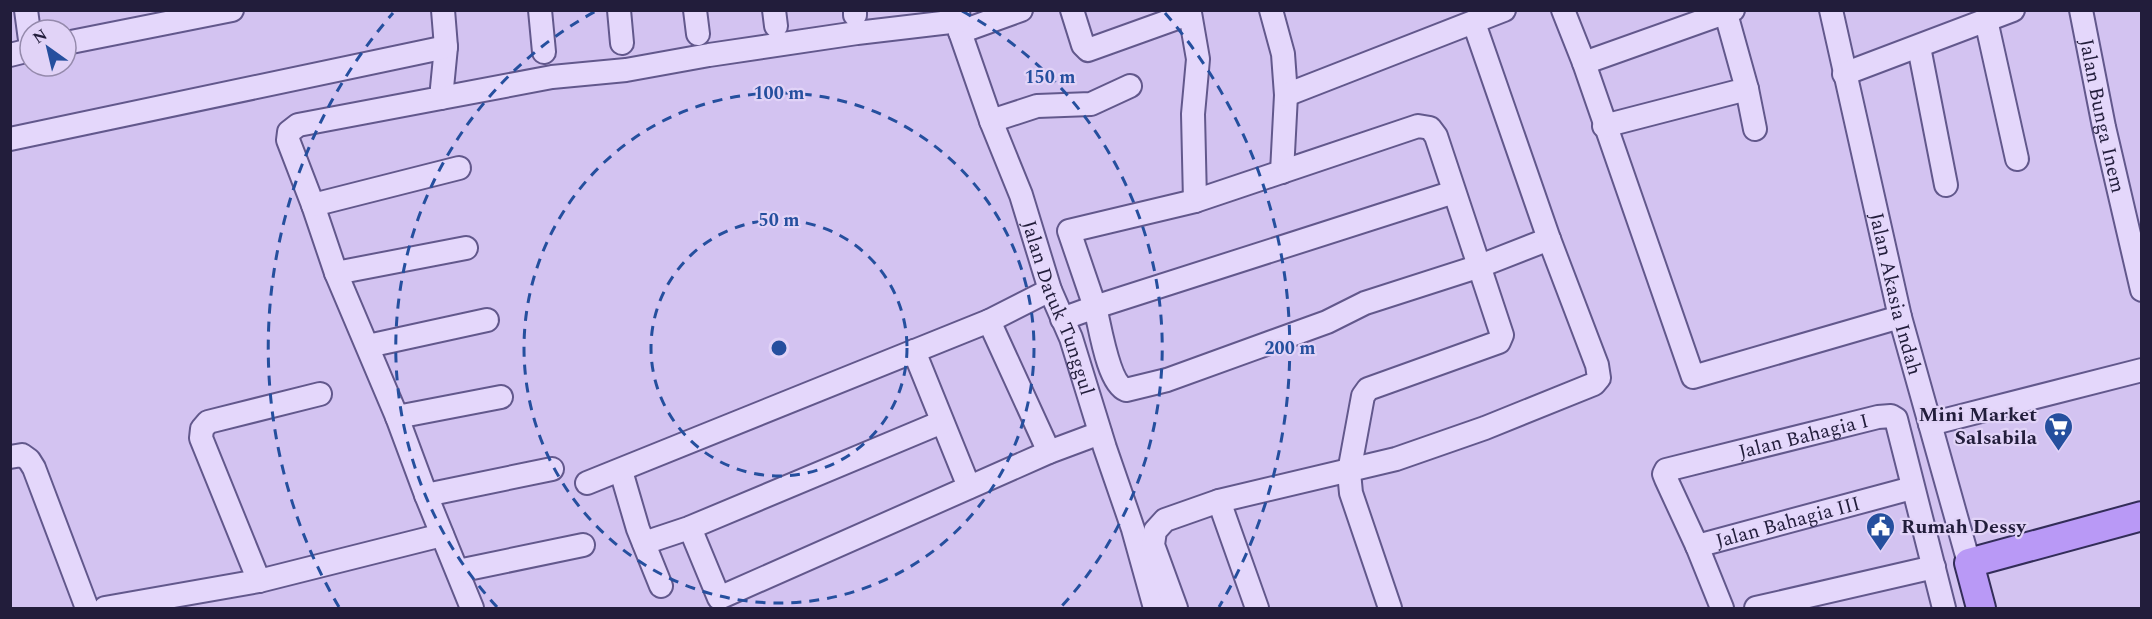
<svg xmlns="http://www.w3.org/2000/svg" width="2152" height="619" viewBox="0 0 2152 619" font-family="Spectral,serif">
<rect width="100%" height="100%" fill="#d3c3f1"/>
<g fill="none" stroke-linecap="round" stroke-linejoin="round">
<defs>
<g id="minor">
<path d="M26,10L30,40"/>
<path d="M443,10L446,47L441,98L298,125L289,132L288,140L313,205L336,273L397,417L426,495L472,608"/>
<path d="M540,10L544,52"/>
<path d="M619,10L622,43"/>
<path d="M695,10L698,34"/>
<path d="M774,10L776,26"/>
<path d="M855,10V15"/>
<path id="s1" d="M958,10L960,32L991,121L1021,195L1050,290L1071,338L1105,448L1133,529L1155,608"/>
<path d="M1072,10L1083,45L1088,50L1180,17L1190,13V10"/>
<path d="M1271,10L1283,54L1286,95L1282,172"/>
<path d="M1563,10L1584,63"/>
<path d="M1733,10L1584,63L1693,377L1900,317"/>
<path id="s2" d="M1831,10L1900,317L1969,563"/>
<path id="s3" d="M2081,10L2104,127L2142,290"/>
<path d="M1190,13L1198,59L1193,114L1195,201"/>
<path d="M1986,20L2017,159"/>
<path d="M960,32L1021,10"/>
<path d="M66,43L232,10"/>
<path d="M1919,47L1946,185"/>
<path d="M10,55L30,50"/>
<path d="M1844,74L2013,10"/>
<path d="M1747,89L1755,129"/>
<path d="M1286,95L1504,10"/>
<path d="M441,98L552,77L626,70L709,55L857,33L959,21"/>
<path d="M991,121L1037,106L1091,104L1130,86"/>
<path d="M1604,126L1747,89L1725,10"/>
<path d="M10,139L446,47"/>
<path d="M313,205L459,168"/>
<path d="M336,273L466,248"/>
<path d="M1062,319L1095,307C1100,326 1108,383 1126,390L1167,380L1327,322L1365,303L1480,266L1549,239"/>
<path d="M989,321L1050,290"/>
<path d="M368,346L487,320"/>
<path d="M914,351L969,487"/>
<path d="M397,417L501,397"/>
<path d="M1930,424L2142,370"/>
<path d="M10,457L22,455L29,460L34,468L87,608"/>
<path d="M621,471L638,529L661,586"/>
<path d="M587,483L989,321L1049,452"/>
<path d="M426,495L552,469"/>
<path d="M1219,501L1257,608"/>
<path d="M690,528L719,598L1049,452L1100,433"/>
<path d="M644,543L689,528L942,422"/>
<path id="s4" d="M1697,546L1912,488"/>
<path d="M458,571L583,545"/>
<path d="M259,581L201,438L202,429L208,422L320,394"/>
<path d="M105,608L259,581L442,535"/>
<path d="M1176,608L1153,545L1155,531L1165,520L1219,501L1396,459L1485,428L1594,384L1599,378L1597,365L1549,239L1474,23"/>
<path d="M1390,608L1351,493L1349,472L1363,396L1368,389L1499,342L1502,335L1436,136L1430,128L1418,126L1195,201L1069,231L1095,307L1454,192"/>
<path id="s5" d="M1722,608L1697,546L1666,479L1664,474L1666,470L1878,417L1891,416L1896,419L1944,608"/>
<path d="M1756,608L1934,567"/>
</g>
<path id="major" d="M1981,608L1969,563L2142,516"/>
</defs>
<use href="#minor" stroke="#62588c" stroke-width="26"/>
<use href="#major" stroke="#332d59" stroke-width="32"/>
<use href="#minor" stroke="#e4d7fb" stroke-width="22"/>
<use href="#major" stroke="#b999f6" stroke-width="28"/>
</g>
<g fill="none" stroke="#254f9e" stroke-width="3" stroke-dasharray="10 8">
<circle cx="779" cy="348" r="128"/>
<circle cx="779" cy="348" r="255"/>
<path d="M497 607A383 383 0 0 1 596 11M962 11A383 383 0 0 1 1061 607"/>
<path d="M339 607A511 511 0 0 1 393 13M1165 13A511 511 0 0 1 1219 607"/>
</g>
<defs>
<symbol id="supermarket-pin" viewBox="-11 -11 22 30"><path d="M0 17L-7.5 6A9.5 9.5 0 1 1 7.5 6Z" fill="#254f9e" stroke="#e1d3f7"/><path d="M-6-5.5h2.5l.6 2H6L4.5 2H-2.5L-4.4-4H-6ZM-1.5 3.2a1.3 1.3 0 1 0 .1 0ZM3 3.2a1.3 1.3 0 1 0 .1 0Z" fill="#fff"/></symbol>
<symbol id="civic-pin" viewBox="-11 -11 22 30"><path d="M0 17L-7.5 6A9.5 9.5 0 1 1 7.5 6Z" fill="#254f9e" stroke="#e1d3f7"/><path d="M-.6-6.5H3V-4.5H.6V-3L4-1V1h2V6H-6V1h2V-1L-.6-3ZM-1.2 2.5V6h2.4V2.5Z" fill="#fff"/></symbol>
</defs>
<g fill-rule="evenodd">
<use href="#supermarket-pin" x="2042" y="410" width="33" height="45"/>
<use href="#civic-pin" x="1864" y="510" width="33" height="45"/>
</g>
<g text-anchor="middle" stroke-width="4.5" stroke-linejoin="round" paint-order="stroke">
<g font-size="20" fill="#221d3b" stroke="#e1d3f7">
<text dy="7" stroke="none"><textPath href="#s3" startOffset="108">Jalan Bunga Inem</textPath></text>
<text dy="7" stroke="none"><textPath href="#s2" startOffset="291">Jalan Akasia Indah</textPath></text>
<text dy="7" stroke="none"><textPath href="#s1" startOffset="315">Jalan Datuk Tunggul</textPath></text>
<text dy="7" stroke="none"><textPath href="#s5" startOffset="292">Jalan Bahagia I</textPath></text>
<text dy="7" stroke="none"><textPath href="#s4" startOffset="94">Jalan Bahagia III</textPath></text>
</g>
<g font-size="20" font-weight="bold" fill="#221d3b" stroke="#e1d3f7" text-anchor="end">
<text x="2037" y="421">Mini Market<tspan x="2037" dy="23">Salsabila</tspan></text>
<text x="1901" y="533" text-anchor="start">Rumah Dessy</text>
</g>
</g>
<circle cx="779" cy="348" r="9" fill="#254f9e" stroke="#e1d3f7" stroke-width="3"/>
<g font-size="18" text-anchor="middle" font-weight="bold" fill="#254f9e" stroke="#e1d3f7" stroke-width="4.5" stroke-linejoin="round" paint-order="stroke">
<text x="1050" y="83">150 m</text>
<text x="779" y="99">100 m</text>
<text x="779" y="226">50 m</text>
<text x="1290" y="354">200 m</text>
</g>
<rect width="2152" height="619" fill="none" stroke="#221d3b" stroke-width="24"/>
<g transform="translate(48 48) rotate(326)"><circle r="28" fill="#e1d3f7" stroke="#958aac" stroke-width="1.5"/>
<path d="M0-4.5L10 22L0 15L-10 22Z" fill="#254f9e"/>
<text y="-9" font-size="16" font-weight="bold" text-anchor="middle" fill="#221d3b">N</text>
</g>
</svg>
